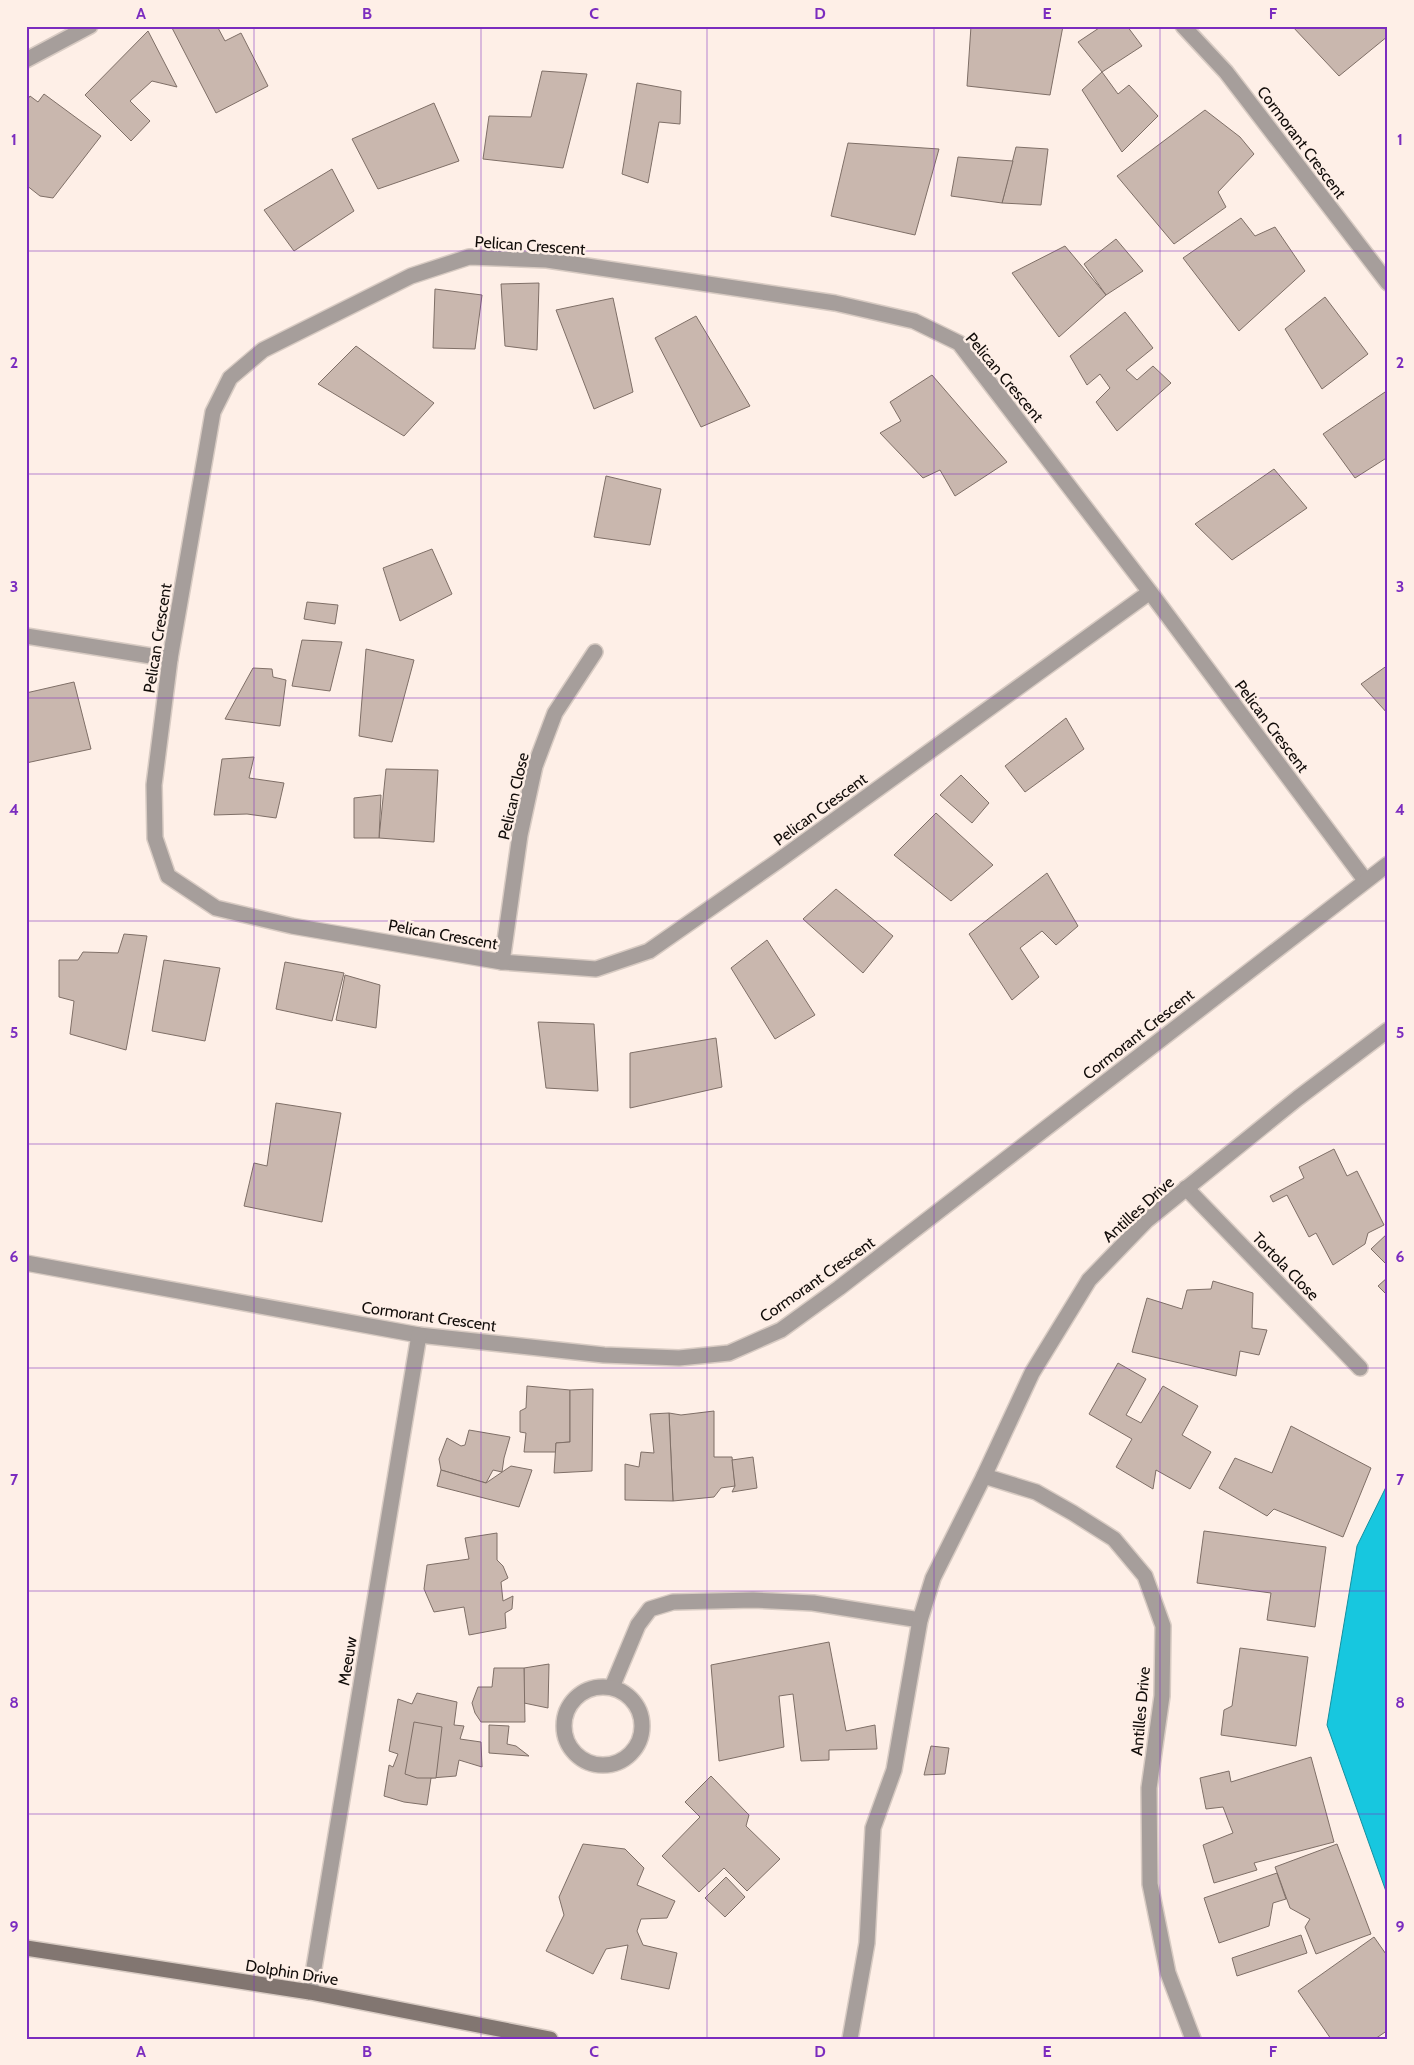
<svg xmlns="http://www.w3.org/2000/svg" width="1414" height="2065" viewBox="0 0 1414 2065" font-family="Cabin,sans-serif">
<rect width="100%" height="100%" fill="#feefe7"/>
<path fill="#17c7df" stroke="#158f9f" d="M1388,1483V1897L1327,1725L1357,1546Z"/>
<g fill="#c9b7ae" stroke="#7f6f67">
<path d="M171,26H217L225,41L241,33L268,86L216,113Z"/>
<path d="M971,26H1063L1050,95L967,86Z"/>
<path d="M1102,26H1127L1142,46L1102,72L1078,42Z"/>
<path d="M1292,26H1388V36L1339,76Z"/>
<path d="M148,31L177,87L152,81L130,101L150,121L131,141L85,95Z"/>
<path d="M542,71L587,74L563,168L483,159L489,116L531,117Z"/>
<path d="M1102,72L1118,94L1129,85L1158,116L1122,152L1082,90Z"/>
<path d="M637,83L681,91L680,124L659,122L648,183L622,174Z"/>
<path d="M44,94L101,136L53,198L40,196L26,185V102L30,96L38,102Z"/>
<path d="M434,103L459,161L378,189L352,139Z"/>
<path d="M1205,110L1240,137L1254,154L1218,192L1226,207L1174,244L1117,176Z"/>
<path d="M848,143L939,149L915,235L831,216Z"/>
<path d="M1016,147L1048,149L1041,205L1002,203Z"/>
<path d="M958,157L1013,161L1002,203L951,196Z"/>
<path d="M332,169L354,211L294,251L264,210Z"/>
<path d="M1241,218L1255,236L1275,227L1305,271L1239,331L1183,258Z"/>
<path d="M1116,239L1143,271L1106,295L1084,264Z"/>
<path d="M1065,246L1106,295L1059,337L1012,273Z"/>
<path d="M539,283L537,350L505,346L501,284Z"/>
<path d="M435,289L482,295L475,349L433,348Z"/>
<path d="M1325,297L1368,354L1322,389L1285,329Z"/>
<path d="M613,298L633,392L594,409L556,310Z"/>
<path d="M1125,312L1153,348L1126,370L1137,380L1153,366L1171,383L1117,431L1096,402L1110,388L1100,374L1087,385L1070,356Z"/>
<path d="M696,316L750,406L701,427L655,338Z"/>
<path d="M356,346L434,403L404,436L318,384Z"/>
<path d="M932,375L1007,462L955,496L940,470L923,478L880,433L901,421L890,402Z"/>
<path d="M1388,390V457L1355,478L1323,434Z"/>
<path d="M1274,469L1307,508L1232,560L1195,524Z"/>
<path d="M606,476L661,489L650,545L594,537Z"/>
<path d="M432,549L452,594L400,621L383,568Z"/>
<path d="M307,602L338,605L335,624L304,619Z"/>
<path d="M302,640L342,642L330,691L292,686Z"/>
<path d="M366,649L414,660L392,742L359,736Z"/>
<path d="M1388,665V714L1361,684Z"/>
<path d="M253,668L272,669L273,677L286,680L280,726L225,719Z"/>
<path d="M74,682L91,749L26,763V693Z"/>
<path d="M1066,718L1084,749L1025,792L1005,766Z"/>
<path d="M254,757L249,778L284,783L276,818L247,814L214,815L222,759Z"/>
<path d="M386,769L438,770L434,842L379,838Z"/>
<path d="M961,775L989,803L972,823L940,795Z"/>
<path d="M381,795L379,838H354V798Z"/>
<path d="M936,813L993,865L951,901L894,855Z"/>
<path d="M1047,873L1078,926L1056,945L1042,931L1020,948L1039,977L1012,1000L969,934Z"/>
<path d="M836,889L893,936L863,973L803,919Z"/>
<path d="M124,934L147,936L126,1050L70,1034L74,1001L59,997V960H78L83,952L118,953Z"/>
<path d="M767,940L815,1015L775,1039L731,968Z"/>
<path d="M164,960L220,968L205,1041L152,1031Z"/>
<path d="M285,962L344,973L332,1021L276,1009Z"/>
<path d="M345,975L380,985L376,1028L336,1020Z"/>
<path d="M538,1022L594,1024L598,1091L546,1088Z"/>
<path d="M716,1038L722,1087L630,1108V1053Z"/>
<path d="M276,1103L341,1113L322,1222L244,1206L254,1163L267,1166Z"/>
<path d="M1334,1149L1347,1176L1357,1171L1384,1225L1368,1233L1365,1244L1333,1265L1316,1233L1309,1237L1287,1195L1273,1202L1270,1196L1304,1178L1299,1167Z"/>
<path d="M1388,1233V1266L1371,1249Z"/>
<path d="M1388,1277V1296L1378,1286Z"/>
<path d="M1213,1281L1253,1293L1252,1328L1267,1330L1259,1355L1240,1351L1236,1376L1132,1352L1147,1298L1182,1309L1187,1290L1211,1289Z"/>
<path d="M1118,1363L1146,1379L1126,1415L1141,1423L1163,1386L1198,1406L1182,1435L1211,1452L1190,1489L1156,1470L1153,1489L1116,1467L1132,1439L1089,1414Z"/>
<path d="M527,1386L570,1390V1442L556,1443V1452H524L526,1433L520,1432V1411L526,1408Z"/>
<path d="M593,1389L592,1471L554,1473L556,1443L570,1442V1390Z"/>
<path d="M714,1411V1457H732L735,1486L721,1488L714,1497L673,1501L669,1413L681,1415Z"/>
<path d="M669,1413L673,1501L625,1500V1464L639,1467L641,1452L654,1453L650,1414Z"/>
<path d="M1291,1426L1371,1468L1343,1537L1274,1509L1267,1516L1219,1488L1235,1458L1272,1473Z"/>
<path d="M469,1430L510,1437L504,1458L502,1472L493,1470L486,1483L441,1470L439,1459L447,1438L461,1446L465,1445Z"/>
<path d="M753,1457L757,1488L732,1492L735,1486L732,1460Z"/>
<path d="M511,1466L532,1470L519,1507L437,1486L441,1470L486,1483Z"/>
<path d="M1204,1531L1326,1547L1315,1627L1267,1620L1271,1593L1197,1583Z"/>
<path d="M497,1533V1560L503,1566L508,1578L501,1582L503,1601L513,1596L512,1609L505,1613L506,1628L469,1635L464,1607L434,1612L424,1589L427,1565L469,1559L465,1538Z"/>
<path d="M829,1642L846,1731L875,1725L877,1749L829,1750V1760L801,1761L793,1694L779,1696L784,1747L719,1761L711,1665Z"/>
<path d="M1240,1648L1308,1657L1296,1746L1221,1735L1224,1710L1232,1706Z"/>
<path d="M549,1664L548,1708L524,1703V1668Z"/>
<path d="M494,1668H524L525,1722H481L475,1713L472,1703L478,1687H492Z"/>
<path d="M417,1693L457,1702L454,1725L464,1726L460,1739L481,1742L482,1767L459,1760L456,1776L431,1778L427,1805L404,1802L384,1796L389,1765L393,1767L398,1754L389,1751L398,1699L412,1704Z"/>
<path d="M414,1722L442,1727L436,1778H417L405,1774Z"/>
<path d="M489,1725L509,1726L507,1744L516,1746L529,1756L489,1753Z"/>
<path d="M931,1746L949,1748L945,1774L924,1775Z"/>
<path d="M1311,1757L1334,1842L1254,1863L1257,1870L1214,1883L1203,1845L1233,1833L1223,1807L1206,1809L1200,1778L1229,1771L1231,1782Z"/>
<path d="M711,1776L749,1815L746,1826L780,1859L747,1891L724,1868L699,1892L662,1856L700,1817L685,1802Z"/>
<path d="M583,1844L625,1849L644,1868L637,1885L675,1901L667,1918L641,1919L637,1931L643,1945L677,1953L669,1989L621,1979L628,1945L606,1949L593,1974L546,1951L564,1915L559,1897Z"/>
<path d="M1337,1844L1371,1934L1316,1954L1305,1927L1310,1919L1290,1908L1275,1867Z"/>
<path d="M1277,1873L1286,1899L1273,1903L1269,1926L1219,1943L1204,1898Z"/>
<path d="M726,1877L745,1897L725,1917L705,1898Z"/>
<path d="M1301,1935L1307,1953L1237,1976L1232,1958Z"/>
<path d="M1374,1937L1388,1957V2030L1375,2039H1331L1298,1991Z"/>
</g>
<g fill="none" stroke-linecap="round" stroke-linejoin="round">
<defs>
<g id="street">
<path d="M1183,26L1226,72L1388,283"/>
<path d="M26,60L90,26"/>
<path d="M1150,592L778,861L649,951L596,969L502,962L292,926L216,908L168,876L155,838L154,785L170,659L213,412L230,378L263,350L411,276L469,257L547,260L835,303L914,321L959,343L1150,592L1365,880"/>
<path d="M26,636L170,659"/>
<path d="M502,962L520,835L535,766L555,713L595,652"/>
<path d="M1186,1188L1360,1368"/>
<path d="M26,1263L419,1335L604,1355L679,1358L729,1353L781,1330L839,1288L1388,864"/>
<path d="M984,1476L1036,1492L1073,1513L1114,1539L1145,1576L1163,1626L1162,1696L1149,1788L1150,1884L1168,1973L1193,2039"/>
<path d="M612,1687L638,1625L650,1609L673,1602L753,1600L813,1603L920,1620"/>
<circle cx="603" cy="1726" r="39"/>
<path d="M310,1992L419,1335"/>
<path d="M850,2039L867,1943L873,1828L894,1770L920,1620L933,1578L984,1476L1032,1373L1089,1280L1146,1221L1298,1098L1388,1030"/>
</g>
<path id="secondary" d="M26,1948L310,1992L550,2039"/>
</defs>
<use href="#street" stroke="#d8cbc3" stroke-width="18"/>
<use href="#secondary" stroke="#d8cbc3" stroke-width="18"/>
<use href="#street" stroke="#a69e9b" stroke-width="15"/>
<use href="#secondary" stroke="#827671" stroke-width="15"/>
</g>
<path fill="none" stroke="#7b2cbf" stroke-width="1" stroke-opacity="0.55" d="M254,26V2039M481,26V2039M707,26V2039M934,26V2039M1160,26V2039M26,251H1388M26,474H1388M26,698H1388M26,921H1388M26,1144H1388M26,1368H1388M26,1591H1388M26,1814H1388"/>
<g text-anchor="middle" stroke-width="5" stroke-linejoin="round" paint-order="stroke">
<g font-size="16" fill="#110c09" stroke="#feefe7">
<text transform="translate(1302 142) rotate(53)" y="6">Cormorant Crescent</text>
<text transform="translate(530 245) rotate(4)" y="6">Pelican Crescent</text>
<text transform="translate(1005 377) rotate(50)" y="6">Pelican Crescent</text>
<text transform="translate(157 638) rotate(-81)" y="6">Pelican Crescent</text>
<text transform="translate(1272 726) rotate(53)" y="6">Pelican Crescent</text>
<text transform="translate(513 796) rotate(-77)" y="6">Pelican Close</text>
<text transform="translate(820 809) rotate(-36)" y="6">Pelican Crescent</text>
<text transform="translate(443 934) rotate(10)" y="6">Pelican Crescent</text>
<text transform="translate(1138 1034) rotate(-38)" y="6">Cormorant Crescent</text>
<text transform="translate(1138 1209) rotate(-42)" y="6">Antilles Drive</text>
<text transform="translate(1286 1266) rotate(46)" y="6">Tortola Close</text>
<text transform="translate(817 1279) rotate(-35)" y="6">Cormorant Crescent</text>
<text transform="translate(429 1316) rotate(8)" y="6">Cormorant Crescent</text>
<text transform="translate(347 1661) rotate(-81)" y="6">Meeuw</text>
<text transform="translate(1140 1711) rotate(-85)" y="6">Antilles Drive</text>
<text transform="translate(292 1972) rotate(9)" y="6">Dolphin Drive</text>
</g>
</g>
<rect width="1414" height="2065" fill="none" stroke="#feefe7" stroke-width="55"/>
<rect x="28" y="28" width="1358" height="2010" fill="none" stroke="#7b2cbf" stroke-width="2"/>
<g font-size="16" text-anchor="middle" font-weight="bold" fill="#7b2cbf">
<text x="141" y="19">A</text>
<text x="367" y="19">B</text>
<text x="594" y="19">C</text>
<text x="820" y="19">D</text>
<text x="1047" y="19">E</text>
<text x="1273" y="19">F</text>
<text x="14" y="145">1</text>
<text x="1400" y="145">1</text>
<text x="14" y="368">2</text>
<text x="1400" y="368">2</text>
<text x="14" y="592">3</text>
<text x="1400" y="592">3</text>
<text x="14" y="815">4</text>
<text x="1400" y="815">4</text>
<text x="14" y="1038">5</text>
<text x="1400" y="1038">5</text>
<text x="14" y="1262">6</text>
<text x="1400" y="1262">6</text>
<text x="14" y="1485">7</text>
<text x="1400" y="1485">7</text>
<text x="14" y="1708">8</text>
<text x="1400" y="1708">8</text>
<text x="14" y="1932">9</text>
<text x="1400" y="1932">9</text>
<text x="141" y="2057">A</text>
<text x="367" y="2057">B</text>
<text x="594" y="2057">C</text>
<text x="820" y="2057">D</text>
<text x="1047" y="2057">E</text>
<text x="1273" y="2057">F</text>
</g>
</svg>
